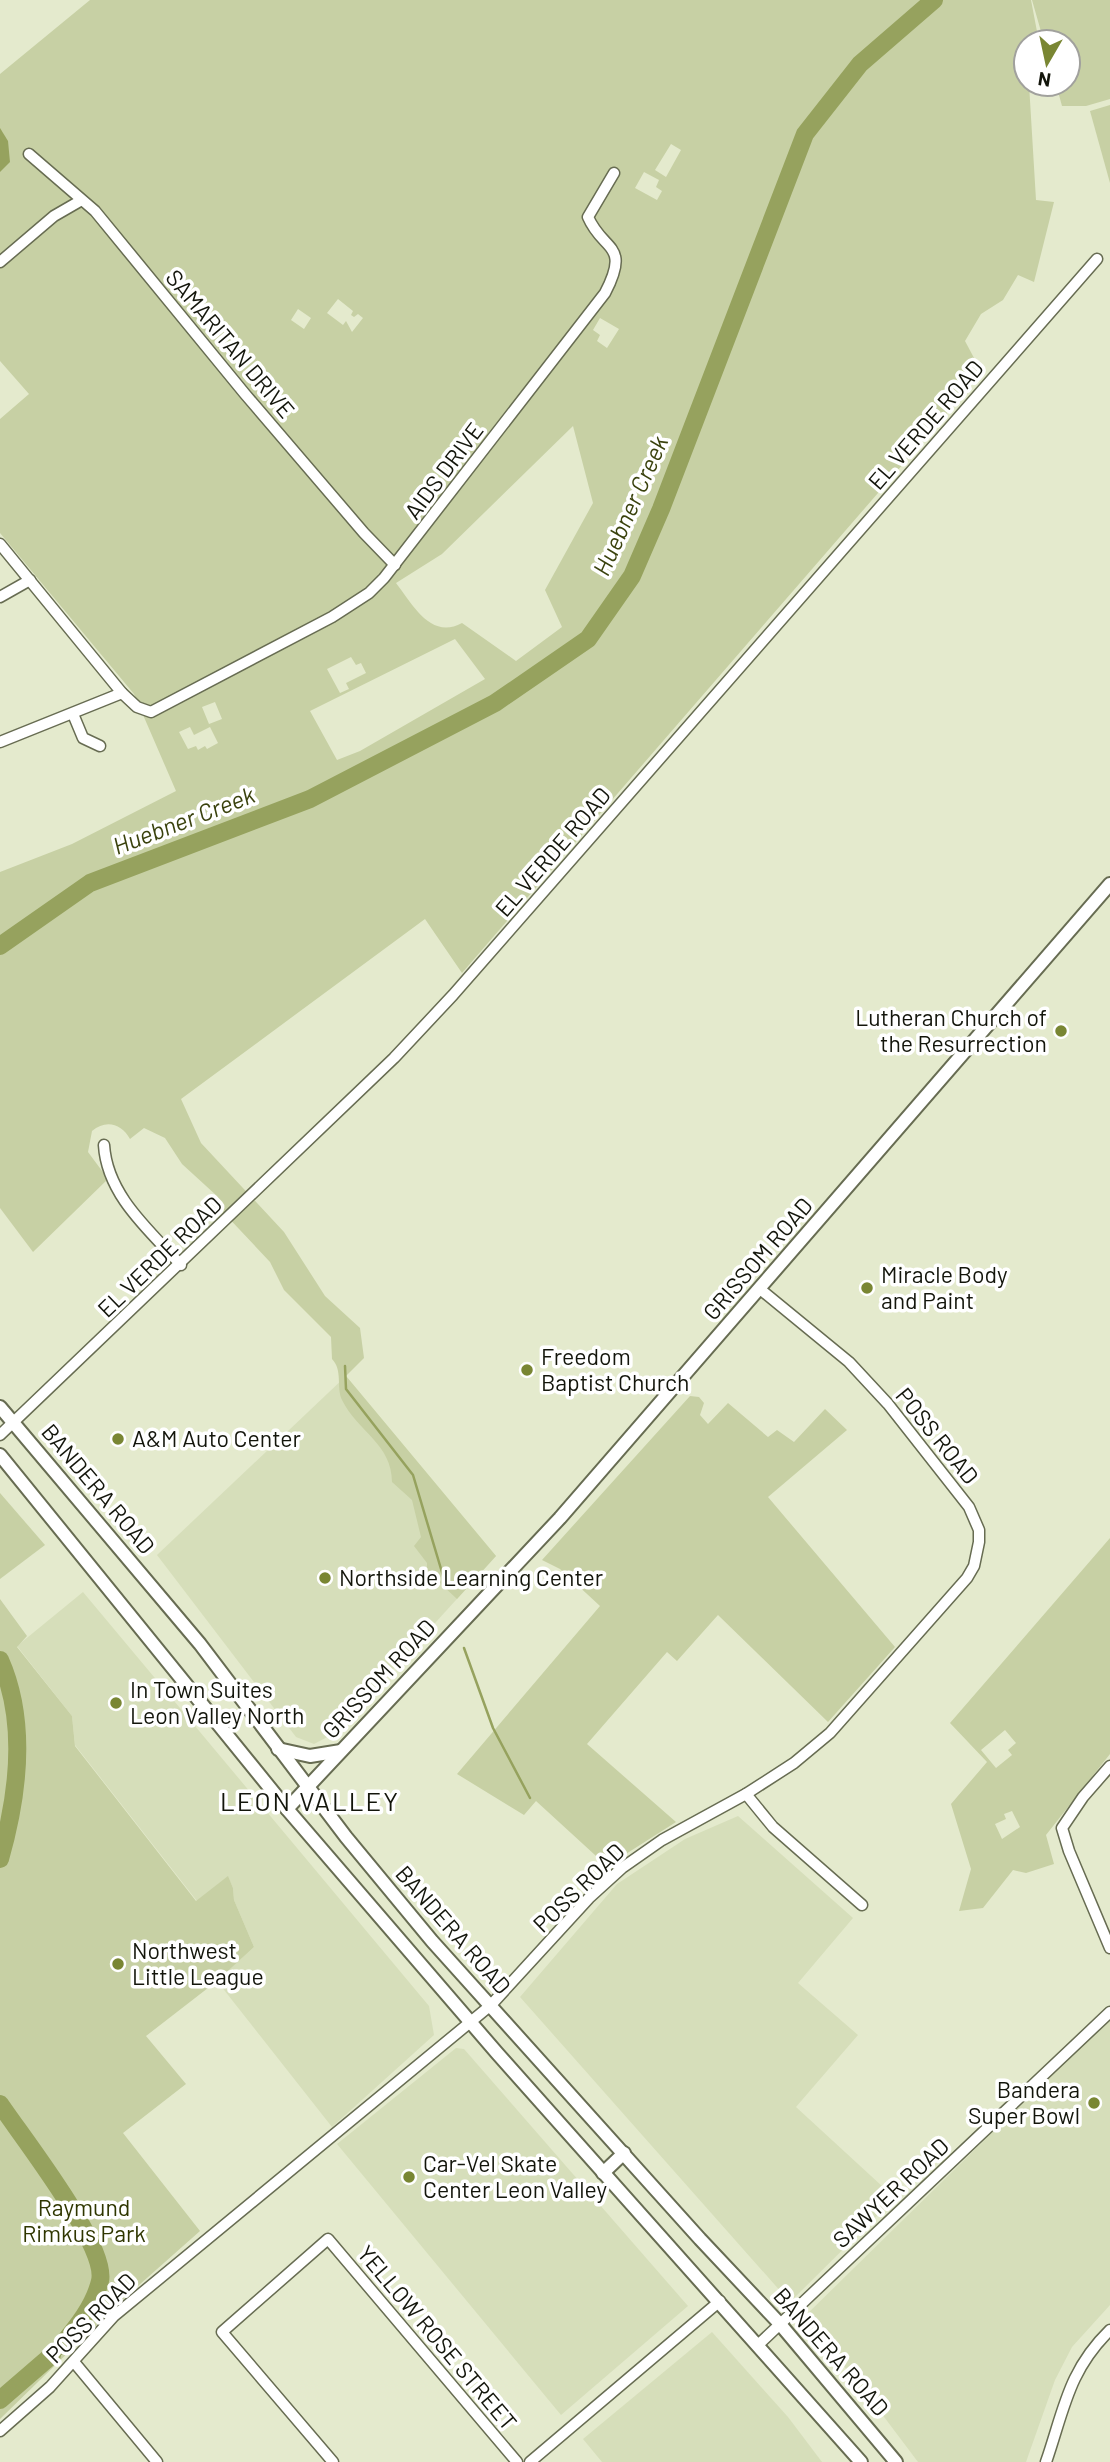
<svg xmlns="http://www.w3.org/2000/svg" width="1110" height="2462" viewBox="0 0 1110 2462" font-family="Barlow,sans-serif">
<rect width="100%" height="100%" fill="#e4eacd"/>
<g fill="#d6deba">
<path d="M346,1376L496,1556L335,1733L314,1744L296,1737L157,1555Z"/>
<path d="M83,1592L429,2006L434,2035L332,2127L217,1981L254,1947L234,1900L233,1888L228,1877L197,1901L75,1745L72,1716L17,1646Z"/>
<path d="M738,1816L853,1918L798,1983L858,2035L796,2107L895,2198L790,2302L520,1997L617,1884L685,1839Z"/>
<path d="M1110,2017V2305L1072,2347L1055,2380L1026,2462H918L863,2389L803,2318Z"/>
<path d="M456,2048L464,2049L688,2306L561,2415L337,2144Z"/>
<path d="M712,2332L788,2417L822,2462H602L583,2439Z"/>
</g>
<g fill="#c7d0a4" fill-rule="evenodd">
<path d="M90,0H1031L1039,42H1026V84H1029L1036,200L1054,202L1034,282L1018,275L1003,300L981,314L965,341L982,373L462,973L425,919L181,1099L201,1143L284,1232L325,1296L360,1328L364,1358L346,1376L496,1556L457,1599L427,1571V1563L414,1546L421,1537L412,1500L392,1482C392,1444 358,1432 342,1400C336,1387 343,1370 332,1359L331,1337L284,1290L270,1262L223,1212L217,1196L182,1164L165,1138L144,1128L130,1139C122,1124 106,1119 92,1131L88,1152L108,1179L33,1252L0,1208V872L72,844L176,791L134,694L0,533V419L29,394L0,361V74ZM671,144L681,150L666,177L655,170ZM644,172L659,180L656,187L662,191L657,200L635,188ZM338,299L353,311L351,315L354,317L358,314L363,318L352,332L346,321L343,325L327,313ZM298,309L311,318L304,329L291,320ZM600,318L619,329L607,348L597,341L600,335L593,330ZM573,426L593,503L545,590L562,627L516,661L462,623C431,640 413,605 396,583L442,554ZM455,639L485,679L360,751L337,760L310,711ZM351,657L356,665L361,663L366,673L346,683L349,689L340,693L327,669ZM215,702L222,719L209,724L202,707ZM190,727L194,735L210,727L218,743L207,749L205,746L198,750L196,746L188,749L179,732Z"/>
<path d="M1032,0H1110V99L1086,106H1062L1056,84H1068V42H1044Z"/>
<path d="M1110,105V183L1090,111Z"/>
<path d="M690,1396L699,1397L704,1403L700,1415L708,1424L728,1403L768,1437L777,1430L794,1442L825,1409L847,1430L768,1497L895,1647L828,1722L718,1615L677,1661L667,1652L587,1744L676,1822L607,1866L536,1801L524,1815L457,1774L600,1606L560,1569L542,1560Z"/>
<path d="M0,1493L45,1545L0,1579Z"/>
<path d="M1110,1538V1754L1046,1835L1054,1864L1026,1873L1013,1870L983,1908L959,1911L971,1869L951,1804L987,1762L950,1723ZM1005,1730L1016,1743L1008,1750L1012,1755L996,1768L981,1750ZM1012,1811L1020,1827L1002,1839L995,1824L1006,1819L1004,1814Z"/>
<path d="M0,1599L27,1636L17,1647L72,1716L75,1746L196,1901L228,1876L233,1888L234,1900L254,1947L217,1981L146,2036L186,2084L123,2133L200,2231L121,2301L0,2419Z"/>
</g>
<path fill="#96a25e" d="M0,128L8,141L10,162L0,172Z"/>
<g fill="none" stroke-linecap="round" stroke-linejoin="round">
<g stroke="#96a25e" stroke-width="2.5">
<path d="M345,1366L346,1389L413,1475L444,1579"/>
<path d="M464,1648L493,1728L530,1798"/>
</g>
<g stroke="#96a25e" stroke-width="18">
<path d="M0,946L90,883L310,799L495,703L588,639L632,576L661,509L805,134L860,64L934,0"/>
<path d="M0,1660C28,1723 18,1796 0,1859"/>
<path d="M0,2104C22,2137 108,2246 100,2281C94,2306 77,2327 61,2346"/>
<path d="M0,2400L52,2355"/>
</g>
<defs>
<g id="minor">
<path d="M29,154L95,211L245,394L364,533L395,565"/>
<path d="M0,262L54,216L80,201"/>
<path d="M0,544L122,693L137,707L151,712L332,617L369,593L384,578L605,293C631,243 603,252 588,217L614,173"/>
<path d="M0,597L30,580"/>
<path d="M73,714L83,738L100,746"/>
<path d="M0,742L122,693"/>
<path d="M104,1145C107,1195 149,1230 181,1265"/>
<path d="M0,1435L394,1058L453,995L1097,259"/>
<path d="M1110,1766L1083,1797L1062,1828L1069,1851L1110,1948"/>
<path d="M746,1794L773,1827L862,1905"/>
<path d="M759,2344L1110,2012"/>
<path d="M74,2362L157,2462"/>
<path d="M0,2431L50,2387L114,2316L491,2005L589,1898L622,1868L662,1840L746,1794L794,1763L830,1733L967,1578L974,1566L979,1542V1530L969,1507L888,1404L849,1362L760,1289"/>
<path d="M333,2462L222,2332L328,2239L517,2462"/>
<path d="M530,2462L720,2301"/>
<path d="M1046,2462C1064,2410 1068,2371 1110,2330"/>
</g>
<g id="major">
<path d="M0,1407L200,1644L346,1837L432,1941L700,2239L780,2324L896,2462"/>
<path d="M0,1455L287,1809L497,2053L861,2462"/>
<path d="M278,1749L310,1756L341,1751"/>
<path d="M287,1809L560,1518L1110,884"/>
<path d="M603,2173L624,2153"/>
</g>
</defs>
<use href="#minor" stroke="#676c52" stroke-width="13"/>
<use href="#major" stroke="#676c52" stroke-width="16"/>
<use href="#minor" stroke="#fff" stroke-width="10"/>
<use href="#major" stroke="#fff" stroke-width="12"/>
</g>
<g fill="#798633" stroke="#fff" stroke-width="2.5">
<circle cx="1061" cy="1031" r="7"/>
<circle cx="867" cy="1288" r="7"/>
<circle cx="527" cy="1370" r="7"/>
<circle cx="118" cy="1439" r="7"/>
<circle cx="325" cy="1578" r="7"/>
<circle cx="116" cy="1703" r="7"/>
<circle cx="118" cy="1964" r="7"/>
<circle cx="1094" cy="2103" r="7"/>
<circle cx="409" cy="2177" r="7"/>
</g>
<g text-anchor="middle" stroke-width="7" stroke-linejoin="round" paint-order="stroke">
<g font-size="23" fill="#13150b" stroke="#fff">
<text transform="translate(230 344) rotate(50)" y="8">SAMARITAN DRIVE</text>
<text transform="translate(926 425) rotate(-49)" y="8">EL VERDE ROAD</text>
<text transform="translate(444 471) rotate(-53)" y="8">AIDS DRIVE</text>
<text transform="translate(553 852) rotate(-49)" y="8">EL VERDE ROAD</text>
<text transform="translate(160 1257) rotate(-44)" y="8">EL VERDE ROAD</text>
<text transform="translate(758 1259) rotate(-49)" y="8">GRISSOM ROAD</text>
<text transform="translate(937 1436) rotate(51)" y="8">POSS ROAD</text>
<text transform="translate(98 1489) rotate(50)" y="8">BANDERA ROAD</text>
<text transform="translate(379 1679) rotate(-47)" y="8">GRISSOM ROAD</text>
<text transform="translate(579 1888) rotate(-44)" y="8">POSS ROAD</text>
<text transform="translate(453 1930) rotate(49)" y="8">BANDERA ROAD</text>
<text transform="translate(891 2193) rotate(-43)" y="8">SAWYER ROAD</text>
<text transform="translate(91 2318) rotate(-45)" y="8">POSS ROAD</text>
<text transform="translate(437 2338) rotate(50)" y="8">YELLOW ROSE STREET</text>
<text transform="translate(831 2352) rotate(49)" y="8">BANDERA ROAD</text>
</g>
<g font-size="23" fill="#13150b" stroke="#fff" text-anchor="start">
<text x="1047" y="1026" text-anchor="end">Lutheran Church of<tspan x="1047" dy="26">the Resurrection</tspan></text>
<text x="881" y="1283">Miracle Body<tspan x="881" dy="26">and Paint</tspan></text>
<text x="541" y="1365">Freedom<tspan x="541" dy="26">Baptist Church</tspan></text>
<text x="132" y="1447">A&amp;M Auto Center</text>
<text x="339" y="1586">Northside Learning Center</text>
<text x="130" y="1698">In Town Suites<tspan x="130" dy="26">Leon Valley North</tspan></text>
<text x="132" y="1959">Northwest<tspan x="132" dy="26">Little League</tspan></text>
<text x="1080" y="2098" text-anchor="end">Bandera<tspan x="1080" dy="26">Super Bowl</tspan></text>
<text x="423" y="2172">Car-Vel Skate<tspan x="423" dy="26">Center Leon Valley</tspan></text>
</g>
<g font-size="23" fill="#2f3600" stroke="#fff">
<text x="84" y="2216">Raymund<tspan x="84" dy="26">Rimkus Park</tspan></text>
</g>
<g font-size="24" font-style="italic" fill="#3a420d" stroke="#fff">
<text transform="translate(631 506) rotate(-66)" y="8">Huebner Creek</text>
<text transform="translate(184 821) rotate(-21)" y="8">Huebner Creek</text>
</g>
<g font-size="26" letter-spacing="2" fill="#13150b" stroke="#fff">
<text x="310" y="1811">LEON VALLEY</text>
</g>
</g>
<g transform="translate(1047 63) rotate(189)"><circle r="33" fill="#ffffff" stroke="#a1a19d" stroke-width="2"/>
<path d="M0-5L12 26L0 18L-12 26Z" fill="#798633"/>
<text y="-10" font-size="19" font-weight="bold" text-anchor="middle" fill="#13150b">N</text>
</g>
</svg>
